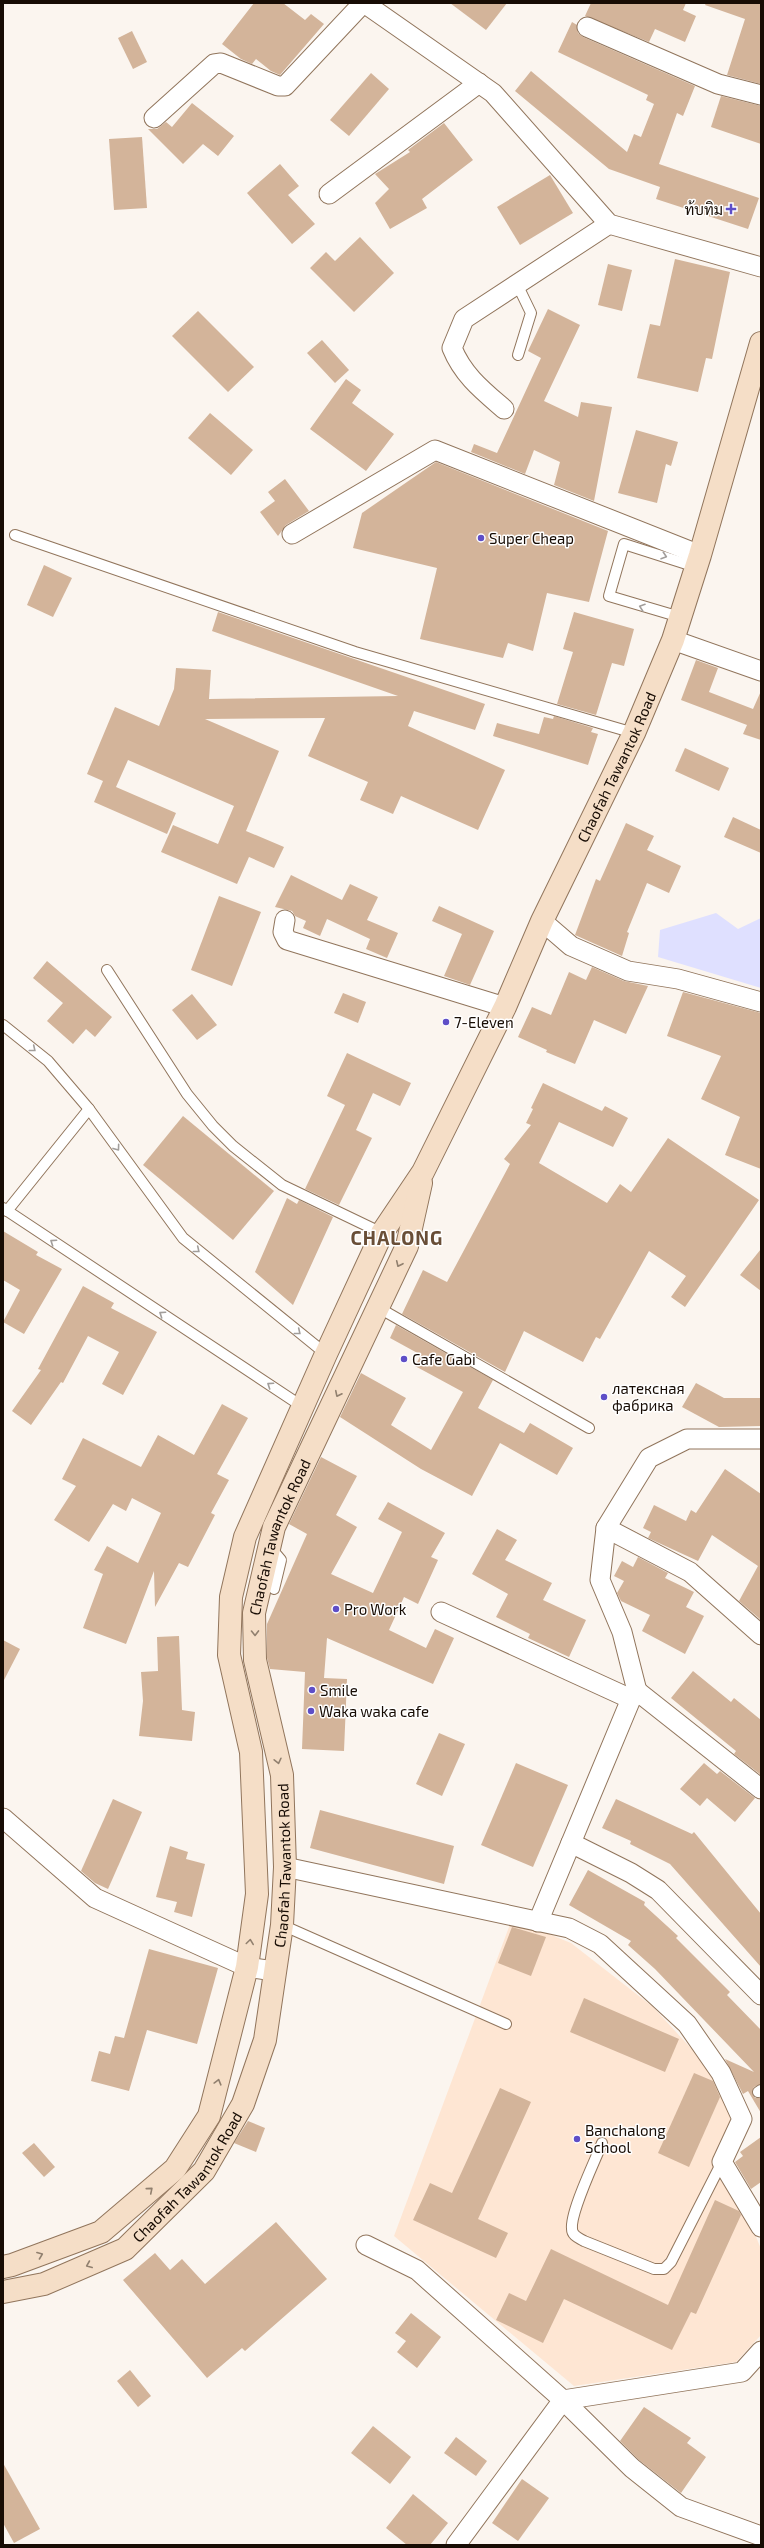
<svg xmlns="http://www.w3.org/2000/svg" width="764" height="2548" font-family="'Exo 2',Sarabun,sans-serif">
	<style>
		.built { fill: #fee6d3 }
		.green { fill: #dfe0ff }
		.building { fill: #d3b49a }
		.lines { fill: none; stroke-linecap: round; stroke-linejoin: round }
		.service-casing { stroke: #91755c; stroke-width: 12 }
		.minor-casing { stroke: #91755c; stroke-width: 21 }
		.secondary-casing { stroke: #91755c; stroke-width: 24 }
		.service { stroke: #fff; stroke-width: 10 }
		.minor { stroke: #fff; stroke-width: 19 }
		.secondary { stroke: #f5dec7; stroke-width: 22 }
		.oneway { stroke: #a29e9b }
		.oneway2 { stroke: #91806f }
		.poi-dot { fill: #5e4ec7; stroke: #fff; stroke-width: 1.5 }
		.labels { text-anchor: middle; dominant-baseline: central; stroke-width: 3; stroke-linejoin: round; paint-order: stroke }
		.poi-label { font-size: 15px; fill: #170c04; stroke: #fff; text-anchor: start }
		.street-label { font-size: 15px; fill: #170c04; stroke: #fff }
		.district-label { font-size: 19px; font-weight: bold; letter-spacing: 1px; fill: #694e37; stroke: #fff }
	</style>
	<rect width="100%" height="100%" fill="#fbf5ef"/>
	<!-- built -->
	<path class="built" d="M512,1919L571,1943L653,2007L711,2070L733,2117L713,2161L754,2232L761,2249V2335L736,2362L574,2386L394,2236Z"/>
	<!-- green -->
	<path class="green" d="M716,913L738,929L761,918V988L658,957L660,930Z"/>
	<!-- building -->
	<g class="building">
		<path d="M254,3H283L305,20L311,14L324,24L280,75L271,71L256,59L252,64L241,59L222,44Z"/>
		<path d="M450,3H507L486,30Z"/>
		<path d="M591,3H686L683,10L696,16L685,42L655,29L649,42L585,16Z"/>
		<path d="M706,3H761V84L727,75L745,19L705,5Z"/>
		<path d="M572,22L577,25L578,33L583,37L695,86L683,116L677,113L659,164L759,198L748,229L656,199L660,187L609,169L515,91L531,71L627,152L634,134L641,137L654,104L646,100L648,95L558,52Z"/>
		<path d="M132,31L147,62L133,69L118,38Z"/>
		<path d="M371,73L389,89L349,136L330,120Z"/>
		<path d="M721,96L761,106V144L711,127Z"/>
		<path d="M192,103L234,136L218,156L203,144L183,164L148,129H157L166,122L172,127Z"/>
		<path d="M444,123L473,160L422,199L427,208L390,229L375,203L389,189L375,174L410,152L408,150Z"/>
		<path d="M142,137L147,208L114,210L109,139Z"/>
		<path d="M280,164L299,186L288,195L315,224L292,244L247,193Z"/>
		<path d="M550,175L573,213L520,245L497,207Z"/>
		<path d="M360,237L394,273L354,312L310,268L326,252L335,261Z"/>
		<path d="M675,259L730,272L712,359L706,358L698,392L637,378L650,324L660,326Z"/>
		<path d="M608,264L632,270L622,311L598,305Z"/>
		<path d="M548,309L580,325L544,401L578,417L581,402L612,407L594,501L554,485L560,462L534,450L525,474L471,452L474,444L497,453L541,358L528,351Z"/>
		<path d="M198,311L254,367L228,392L172,336Z"/>
		<path d="M322,340L349,370L335,383L307,353Z"/>
		<path d="M346,379L361,390L352,403L394,434L366,471L310,429Z"/>
		<path d="M210,413L253,450L231,475L188,438Z"/>
		<path d="M636,430L678,442L671,466L666,464L657,503L618,493Z"/>
		<path d="M436,462L608,531L589,602L547,593L533,651L508,643L503,658L420,639L437,568L353,548L362,513Z"/>
		<path d="M285,479L309,511L286,525L278,536L260,512L275,501L268,492Z"/>
		<path d="M44,565L72,578L53,617L27,605Z"/>
		<path d="M218,612L485,704L475,730L414,711L408,726L505,770L478,830L401,796L393,814L360,800L368,782L308,756L325,718L205,719L279,751L246,831L284,847L274,868L249,857L237,884L161,852L173,825L218,844L234,806L128,760L116,787L176,813L167,834L94,802L103,781L87,774L115,707L159,726L174,689L176,668L211,670L209,699L398,696L212,631Z"/>
		<path d="M574,612L634,629L624,666L612,663L596,715L557,704L573,652L563,649Z"/>
		<path d="M696,660L718,668L709,692L753,709L761,691V740L743,734L747,725L681,700Z"/>
		<path d="M554,716L593,728L591,732L598,734L588,765L493,736L497,723L539,734L544,717L553,719Z"/>
		<path d="M685,748L729,768L719,791L675,771Z"/>
		<path d="M733,817L761,830V853L724,837Z"/>
		<path d="M626,823L654,836L647,850L681,866L669,893L647,883L627,932L629,933L622,956L575,935L596,879L600,881Z"/>
		<path d="M291,875L342,900L350,884L378,897L367,920L398,933L387,958L366,949L370,939L327,919L320,936L303,928L306,921L295,916L292,911L275,907Z"/>
		<path d="M219,896L261,912L232,986L191,970Z"/>
		<path d="M439,906L494,931L470,985L444,976L462,934L432,921Z"/>
		<path d="M47,961L112,1017L95,1037L86,1029L73,1044L47,1021L63,1003L33,978Z"/>
		<path d="M592,967L624,981L648,986L626,1034L594,1020L575,1064L546,1052L547,1050L518,1037L532,1007L551,1015L569,972L586,980Z"/>
		<path d="M683,992L761,1013V1169L725,1155L740,1117L701,1099L721,1056L667,1036Z"/>
		<path d="M343,993L366,1002L358,1023L334,1013Z"/>
		<path d="M192,994L217,1025L197,1040L172,1010Z"/>
		<path d="M347,1053L411,1083L400,1106L373,1093L356,1130L372,1138L339,1205L305,1189L345,1105L327,1096Z"/>
		<path d="M543,1083L602,1111L605,1106L628,1118L613,1147L559,1122L539,1163L607,1203L620,1184L631,1192L668,1138L759,1200L685,1307L671,1297L686,1276L649,1251L600,1339L596,1337L583,1362L524,1331L505,1372L402,1314L423,1270L447,1282L510,1164L504,1159L531,1125L526,1123L533,1109L531,1108Z"/>
		<path d="M183,1116L274,1191L233,1240L143,1165Z"/>
		<path d="M287,1198L297,1204L299,1200L333,1217L293,1305L255,1272Z"/>
		<path d="M3,1231L38,1252L36,1255L62,1269L24,1334L3,1322L20,1290L3,1280Z"/>
		<path d="M761,1249V1291L740,1275Z"/>
		<path d="M83,1286L114,1303L111,1308L157,1332L123,1395L102,1384L119,1352L88,1336L63,1383L61,1382L31,1425L12,1411L41,1370L38,1369Z"/>
		<path d="M396,1325L493,1380L478,1408L524,1433L530,1423L573,1448L557,1475L500,1443L472,1496L421,1469L340,1417L361,1373L406,1398L391,1425L431,1450L463,1392L415,1366L421,1355L390,1338Z"/>
		<path d="M696,1383L724,1398H761V1426L719,1427L682,1407Z"/>
		<path d="M222,1404L248,1418L217,1474L229,1480L211,1513L215,1515L188,1567L179,1563L155,1607L154,1571L126,1644L83,1628L103,1574L94,1570L107,1546L138,1563L161,1513L132,1498L126,1511L113,1504L89,1542L54,1520L76,1486L62,1479L83,1438L141,1467L158,1435L194,1455Z"/>
		<path d="M321,1457L357,1476L336,1515L357,1527L331,1574L373,1593L402,1532L378,1519L388,1502L445,1533L431,1557L438,1560L418,1604L404,1597L389,1630L426,1648L435,1629L454,1638L433,1684L327,1638L324,1678L347,1679L344,1751L302,1749L305,1672L270,1669L267,1658V1624L307,1534L289,1524Z"/>
		<path d="M725,1469L761,1494V1620L739,1601L758,1566L712,1535L698,1561L648,1538L651,1532L643,1528L654,1505L686,1521L691,1510L696,1513Z"/>
		<path d="M497,1529L517,1540L505,1560L552,1583L543,1600L586,1620L569,1657L528,1638L530,1634L496,1617L508,1594L472,1574Z"/>
		<path d="M638,1557L668,1573L665,1578L694,1592L686,1607L704,1616L685,1654L642,1631L650,1615L621,1601L617,1593L624,1581L614,1576L622,1561L633,1567Z"/>
		<path d="M179,1636L182,1710L195,1712L192,1741L139,1736L143,1701L141,1672L158,1671L157,1637Z"/>
		<path d="M3,1640L20,1649L3,1682Z"/>
		<path d="M693,1671L731,1702L734,1698L761,1720V1775L734,1754L736,1751L671,1698Z"/>
		<path d="M439,1733L465,1744L442,1796L416,1784Z"/>
		<path d="M516,1763L568,1785L533,1867L481,1845Z"/>
		<path d="M704,1763L717,1774L720,1771L755,1798L735,1822L707,1798L700,1806L680,1789Z"/>
		<path d="M113,1799L142,1812L108,1889L95,1883L81,1871Z"/>
		<path d="M616,1799L692,1834L694,1832L761,1914V1967L670,1864L630,1844L631,1841L602,1828Z"/>
		<path d="M320,1810L454,1846L444,1884L310,1848Z"/>
		<path d="M170,1846L188,1852L186,1859L205,1864L192,1917L174,1912L177,1902L156,1897Z"/>
		<path d="M588,1870L645,1902L644,1905L678,1936L676,1938L730,1992L727,1995L761,2030V2084L754,2087L752,2092L755,2098H761V2113L748,2091L743,2094L725,2059L754,2072L655,1969L628,1945L631,1941L569,1905Z"/>
		<path d="M512,1927L546,1937L531,1976L498,1963Z"/>
		<path d="M149,1949L218,1968L197,2044L147,2030L129,2091L91,2081L99,2051L110,2054L115,2036L124,2038Z"/>
		<path d="M584,1998L679,2039L665,2072L570,2032Z"/>
		<path d="M694,2073L713,2081L720,2097L689,2167L658,2153Z"/>
		<path d="M500,2088L531,2102L478,2219L508,2233L496,2258L413,2220L430,2183L452,2193Z"/>
		<path d="M248,2121L265,2128L256,2152L234,2143Z"/>
		<path d="M761,2137V2182L751,2189L735,2162L743,2156L740,2152Z"/>
		<path d="M34,2143L55,2167L44,2177L22,2153Z"/>
		<path d="M715,2200L739,2211L741,2215L696,2314L691,2312L672,2350L564,2299L543,2343L496,2320L509,2293L526,2301L551,2249L668,2305Z"/>
		<path d="M276,2222L327,2279L245,2351L242,2348L207,2378L123,2280L155,2253L170,2270L182,2259L205,2284Z"/>
		<path d="M411,2313L441,2337L417,2368L397,2352L406,2341L395,2333Z"/>
		<path d="M130,2370L151,2396L138,2407L117,2381Z"/>
		<path d="M644,2407L691,2438L687,2443L706,2457L681,2493L639,2460L620,2441Z"/>
		<path d="M373,2426L411,2457L390,2484L351,2453Z"/>
		<path d="M456,2437L487,2461L476,2476L444,2453Z"/>
		<path d="M3,2463L40,2529L14,2543L3,2523Z"/>
		<path d="M522,2479L549,2498L518,2541L492,2523Z"/>
		<path d="M413,2494L448,2523L430,2545H407L386,2528Z"/>
	</g>
	<g class="lines">
		<!-- service casing -->
		<g class="service-casing">
			<g id="service">
				<path d="M517,284L531,313L518,355"/>
				<path d="M15,535L355,652L634,733"/>
				<path d="M680,617L609,596L624,544L696,567"/>
				<path d="M107,970L187,1094L213,1126L233,1146L282,1185L382,1233"/>
				<path d="M3,1025L48,1061L89,1109L183,1238L326,1354"/>
				<path d="M3,1208L303,1407"/>
				<path d="M7,1211L89,1109"/>
				<path d="M379,1308L589,1428"/>
				<path d="M270,1547L281,1560L274,1589"/>
				<path d="M282,1925L506,2024"/>
				<path d="M758,2092L761,2090"/>
				<path d="M602,2143C595,2161 570,2212 572,2229C572,2236 579,2238 584,2241L654,2269H664L671,2262L722,2162"/>
			</g>
		</g>
		<!-- minor casing -->
		<g class="minor-casing">
			<g id="minor">
				<path d="M364,3L493,93L609,224L761,267"/>
				<path d="M587,27L718,84L761,95"/>
				<path d="M154,118L214,64L221,63L278,86H285L363,3"/>
				<path d="M329,194L479,83"/>
				<path d="M504,409C482,390 463,375 452,348L464,319L609,224"/>
				<path d="M292,534L435,450L700,555"/>
				<path d="M673,640L761,671"/>
				<path d="M285,920L283,932L287,940L505,1007"/>
				<path d="M542,921L571,946L628,971L678,979L761,1002"/>
				<path d="M606,1528L690,1572L761,1635"/>
				<path d="M441,1612L631,1699"/>
				<path d="M637,1691L761,1789"/>
				<path d="M3,1818L95,1898L247,1967L274,1971"/>
				<path d="M571,1843L631,1873L658,1890L761,1995"/>
				<path d="M285,1867L569,1928L600,1944L687,2024L721,2073L742,2119L722,2162L761,2227"/>
				<path d="M538,1922L631,1699L637,1691L622,1632L600,1580L606,1528L649,1458L687,1439H761"/>
				<path d="M366,2245L417,2270L563,2400L632,2468L681,2507L761,2536"/>
				<path d="M456,2545L563,2400L742,2372L761,2351"/>
			</g>
		</g>
		<!-- secondary casing -->
		<g class="secondary-casing">
			<g id="secondary">
				<path id="s1" d="M3,2267L12,2265L101,2232L175,2169L209,2116L247,1967L257,1894L251,1752L229,1655L231,1597L245,1537L326,1354L382,1233L423,1172L505,1007L542,921L634,733L673,640L700,555L761,343"/>
				<path id="s2" d="M3,2292L44,2284L125,2249L204,2171L243,2104L265,2040L282,1925L285,1867L282,1775L255,1660L254,1613L274,1527L407,1246L421,1183"/>
			</g>
		</g>
		<!-- service -->
		<use href="#service" class="service"/>
		<!-- minor -->
		<use href="#minor" class="minor"/>
		<!-- secondary -->
		<use href="#secondary" class="secondary"/>
	</g>
	<!-- one-way arrows -->
	<defs><path id="oneway-chevron" d="M-2-3.5L2.5 0L-2 3.5" fill="none" stroke-width="1.6" stroke-linecap="round" stroke-linejoin="round"/></defs>
	<g class="oneway">
		<use href="#oneway-chevron" transform="translate(664 556) rotate(18)"/>
		<use href="#oneway-chevron" transform="translate(642 607) rotate(-161)"/>
		<use href="#oneway-chevron" transform="translate(33 1049) rotate(39)"/>
		<use href="#oneway-chevron" transform="translate(117 1148) rotate(54)"/>
		<use href="#oneway-chevron" transform="translate(53 1242) rotate(-146)"/>
		<use href="#oneway-chevron" transform="translate(197 1250) rotate(39)"/>
		<use href="#oneway-chevron" transform="translate(162 1314) rotate(-146)"/>
		<use href="#oneway-chevron" transform="translate(298 1332) rotate(39)"/>
		<use href="#oneway-chevron" transform="translate(270 1385) rotate(-146)"/>
	</g>
	<g class="oneway2">
		<use href="#oneway-chevron" transform="translate(399 1264) rotate(115)"/>
		<use href="#oneway-chevron" transform="translate(338 1394) rotate(116)"/>
		<use href="#oneway-chevron" transform="translate(255 1633) rotate(89)"/>
		<use href="#oneway-chevron" transform="translate(278 1761) rotate(77)"/>
		<use href="#oneway-chevron" transform="translate(250 1942) rotate(-82)"/>
		<use href="#oneway-chevron" transform="translate(218 2082) rotate(-75)"/>
		<use href="#oneway-chevron" transform="translate(150 2190) rotate(-40)"/>
		<use href="#oneway-chevron" transform="translate(40 2255) rotate(-21)"/>
		<use href="#oneway-chevron" transform="translate(89 2265) rotate(157)"/>
	</g>
	<!-- markers -->
	<g class="poi-dot">
		<path d="M729 203h4v4h4v4h-4v4h-4v-4h-4v-4h4z"/>
		<circle cx="481" cy="538" r="4"/>
		<circle cx="446" cy="1022" r="4"/>
		<circle cx="404" cy="1359" r="4"/>
		<circle cx="604" cy="1397" r="4"/>
		<circle cx="336" cy="1609" r="4"/>
		<circle cx="312" cy="1690" r="4"/>
		<circle cx="311" cy="1711" r="4"/>
		<circle cx="577" cy="2139" r="4"/>
	</g>
	<g class="labels">
		<!-- poi labels -->
		<g class="poi-label">
			<text x="723" y="209" text-anchor="end">ท้บทิม</text>
			<text x="489" y="538">Super Cheap</text>
			<text x="454" y="1022">7-Eleven</text>
			<text x="412" y="1359">Cafe Gabi</text>
			<text x="612" y="1388">латексная<tspan x="612" dy="17">фабрика</tspan></text>
			<text x="344" y="1609">Pro Work</text>
			<text x="320" y="1690">Smile</text>
			<text x="319" y="1711">Waka waka cafe</text>
			<text x="585" y="2130">Banchalong<tspan x="585" dy="17">School</tspan></text>
		</g>
		<!-- street labels -->
		<g class="street-label">
			<text stroke="none"><textPath href="#s1" startOffset="1709">Chaofah Tawantok Road</textPath></text>
			<text stroke="none"><textPath href="#s2" startOffset="898">Chaofah Tawantok Road</textPath></text>
			<text stroke="none"><textPath href="#s2" startOffset="562">Chaofah Tawantok Road</textPath></text>
			<text stroke="none"><textPath href="#s2" startOffset="226">Chaofah Tawantok Road</textPath></text>
		</g>
		<!-- district labels -->
		<g class="district-label">
			<text x="397" y="1237">CHALONG</text>
		</g>
	</g>
	<!-- border -->
	<rect width="764" height="2548" fill="none" stroke="#170c04" stroke-width="8"/>
</svg>
